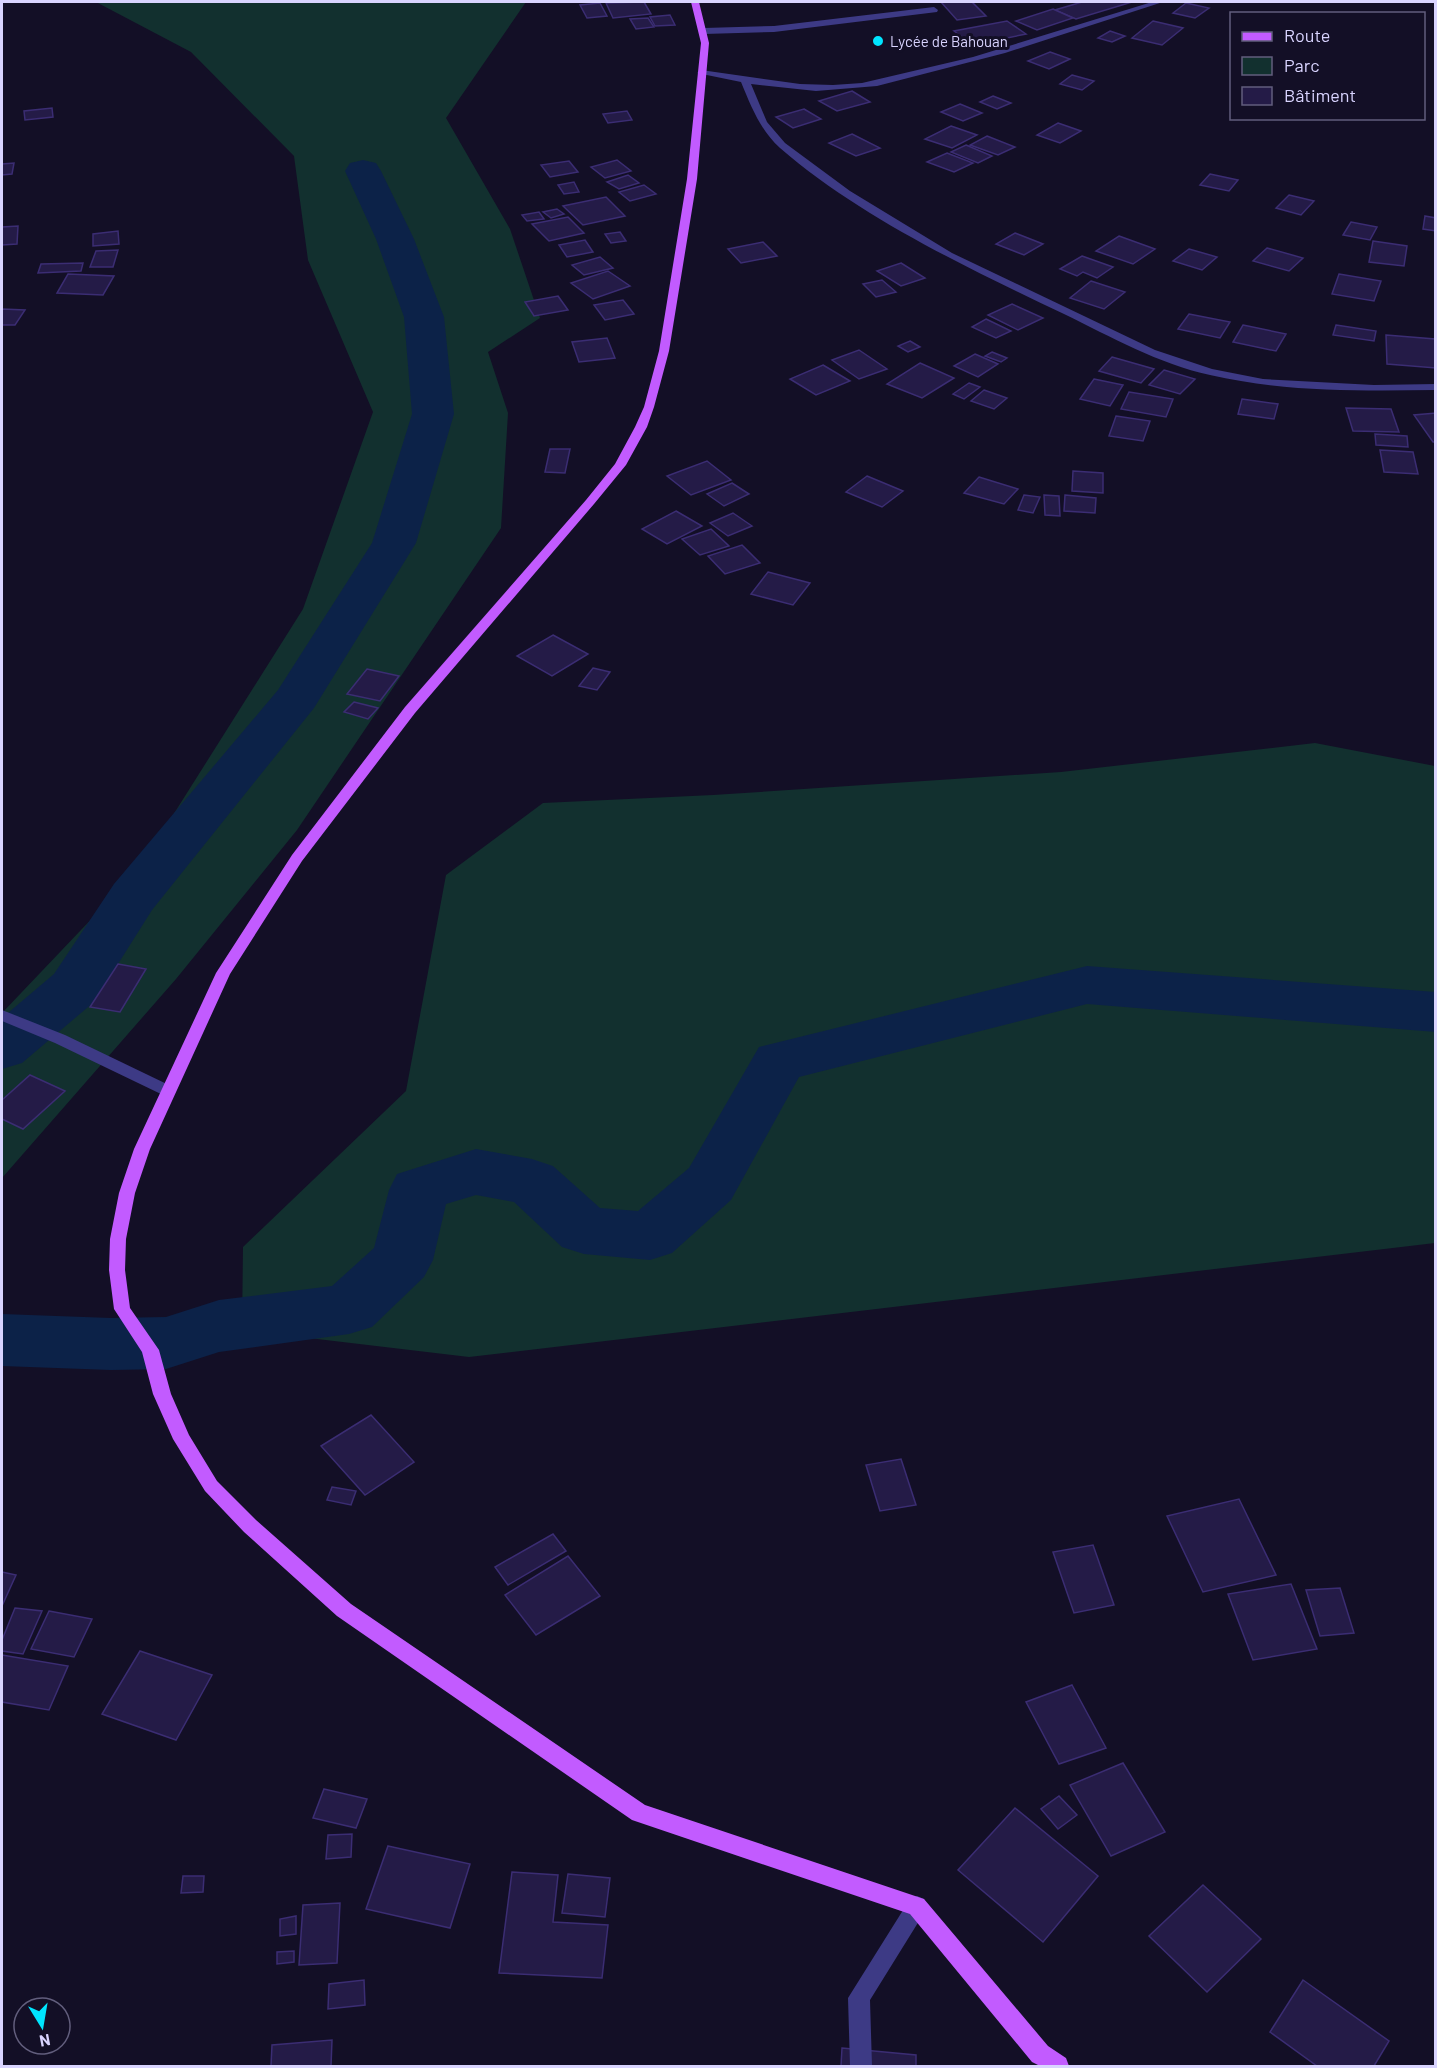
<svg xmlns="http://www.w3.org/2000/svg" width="1437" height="2068" font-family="Barlow,sans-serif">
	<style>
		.green { fill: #12302f }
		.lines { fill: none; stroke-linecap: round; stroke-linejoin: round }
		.river { fill: #0c2248; fill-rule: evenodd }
		.building { fill: #241b47; stroke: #3b2d73; stroke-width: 1.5 }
		.minor { fill: #3d3a85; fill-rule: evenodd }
		.major { fill: #c25bff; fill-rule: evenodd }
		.poi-dot { fill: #00e5ff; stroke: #130f26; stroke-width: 2 }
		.labels { text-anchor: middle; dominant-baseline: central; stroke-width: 6; stroke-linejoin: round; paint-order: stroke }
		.far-poi-label { font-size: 15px; fill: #d9d4ff; stroke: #130f26; text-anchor: start }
	</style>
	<rect width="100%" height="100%" fill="#130f26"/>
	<!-- green -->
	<g class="green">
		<path d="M96,2H526L446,118L510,229L540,318L488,352L508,413L501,528L297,830L176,979L2,1178V1013L139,869L303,609L373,412L308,260L294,156L191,52Z"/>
		<path d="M1315,743L1435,766V1243L469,1357L242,1330L243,1247L406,1091L446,875L543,803L713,795L1061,772Z"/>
	</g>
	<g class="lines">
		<!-- river -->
		<g class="river">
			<path d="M363,160L376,163L381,171L414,239L444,317L454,414L416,543L314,708L152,910L94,1002L22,1063L2,1069V1018L54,974L114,884L278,690L372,543L412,414L404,317L376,239L345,171L350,163Z"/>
			<path d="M1087,966L1436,992V1032L1087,1004L799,1077L731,1200L672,1253L650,1260L584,1254L562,1247L514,1202L476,1195L446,1204L433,1260L424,1277L372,1327L349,1334L219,1352L166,1369L111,1370L2,1366V1314L111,1318L166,1317L219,1300L332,1286L374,1248L389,1190L397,1174L476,1149L532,1159L553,1166L600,1208L638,1211L689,1168L759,1047Z"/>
		</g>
	</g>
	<!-- building -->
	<g class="building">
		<path d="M644,2L651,14L613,18L606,3Z"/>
		<path d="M941,2H972L986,16L957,20Z"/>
		<path d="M1082,2H1132L1076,19L1055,10Z"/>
		<path d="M600,3L607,16L587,18L580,5Z"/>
		<path d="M1186,3L1209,8L1195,18L1173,13Z"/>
		<path d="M1053,9L1073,18L1037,30L1016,21Z"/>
		<path d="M670,15L675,25L655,26L650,17Z"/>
		<path d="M648,18L654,27L636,29L630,19Z"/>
		<path d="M1007,21L1026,34L973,45L954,31Z"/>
		<path d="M1153,21L1183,28L1162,45L1132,38Z"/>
		<path d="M1110,31L1125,36L1112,42L1098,38Z"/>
		<path d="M1050,52L1070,59L1049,69L1028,61Z"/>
		<path d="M1072,75L1094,81L1082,90L1060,84Z"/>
		<path d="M852,91L870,102L837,111L819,101Z"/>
		<path d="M993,96L1011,103L997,109L980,102Z"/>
		<path d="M960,104L982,113L963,121L941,112Z"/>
		<path d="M52,108L53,117L25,120L24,111Z"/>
		<path d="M804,109L821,119L793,128L776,117Z"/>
		<path d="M627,111L632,120L608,123L603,114Z"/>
		<path d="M1058,123L1081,131L1060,143L1037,135Z"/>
		<path d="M951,126L977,135L952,148L925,139Z"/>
		<path d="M852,134L880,148L856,156L829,143Z"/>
		<path d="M987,136L1015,147L998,155L970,145Z"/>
		<path d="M966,145L992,156L978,163L951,152Z"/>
		<path d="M947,153L973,163L954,172L927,162Z"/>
		<path d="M617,160L631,171L605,178L591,167Z"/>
		<path d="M569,161L578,172L550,177L541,165Z"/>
		<path d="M14,163L12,174L2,175V164Z"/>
		<path d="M1210,174L1238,180L1229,191L1200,185Z"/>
		<path d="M628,175L639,183L619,189L607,182Z"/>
		<path d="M574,182L579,192L564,194L558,185Z"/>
		<path d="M644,185L656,194L630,201L619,192Z"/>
		<path d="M1289,195L1314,201L1301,215L1276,208Z"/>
		<path d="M606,197L625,216L583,225L563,206Z"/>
		<path d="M557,209L564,214L551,218L543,212Z"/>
		<path d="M539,212L544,219L527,221L522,215Z"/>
		<path d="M1425,216L1436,218V231L1423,229Z"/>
		<path d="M568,217L584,233L549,241L532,224Z"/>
		<path d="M1351,222L1377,227L1370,240L1343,235Z"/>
		<path d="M18,226L17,244L2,245V227Z"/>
		<path d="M118,231L119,244L93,246V234Z"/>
		<path d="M620,232L626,241L611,243L605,234Z"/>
		<path d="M1015,233L1043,244L1024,255L996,244Z"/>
		<path d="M1119,236L1155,249L1133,264L1096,251Z"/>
		<path d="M585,240L593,252L567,257L559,245Z"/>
		<path d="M1373,241L1407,246L1404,266L1369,262Z"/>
		<path d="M763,242L777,256L741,263L728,249Z"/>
		<path d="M1267,248L1303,258L1289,271L1253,261Z"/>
		<path d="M1189,249L1217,257L1202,270L1173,261Z"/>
		<path d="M118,250L113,267H90L96,251Z"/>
		<path d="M1082,256L1113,267L1097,278L1083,272L1077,276L1060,269Z"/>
		<path d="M600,257L613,268L584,275L572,265Z"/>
		<path d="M83,263L81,271L38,273L41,264Z"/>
		<path d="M901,263L925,278L901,286L877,271Z"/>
		<path d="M608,271L630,286L593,299L571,283Z"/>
		<path d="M68,274L114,276L103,295L57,293Z"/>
		<path d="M1339,274L1381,281L1374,301L1332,294Z"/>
		<path d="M882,280L896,292L876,297L863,284Z"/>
		<path d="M1091,281L1125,292L1104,309L1070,298Z"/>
		<path d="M558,296L568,310L534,316L525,302Z"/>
		<path d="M623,300L634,314L605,320L594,305Z"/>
		<path d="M1012,304L1043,318L1018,330L988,315Z"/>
		<path d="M2,309L25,310L15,325H2Z"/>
		<path d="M1189,314L1230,322L1220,338L1178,329Z"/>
		<path d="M986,319L1011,331L996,338L972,327Z"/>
		<path d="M1243,325L1286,334L1276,351L1233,342Z"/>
		<path d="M1336,325L1376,331L1374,341L1333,335Z"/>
		<path d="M1386,335L1435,339L1436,368L1387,364Z"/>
		<path d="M607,338L615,358L579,362L572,342Z"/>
		<path d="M910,341L920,347L908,352L898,346Z"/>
		<path d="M859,350L887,369L859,379L832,360Z"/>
		<path d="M992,352L1007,358L1001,362L985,356Z"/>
		<path d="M975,354L998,364L978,377L954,366Z"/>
		<path d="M1112,357L1154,369L1141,383L1099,371Z"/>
		<path d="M920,363L954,378L922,398L887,384Z"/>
		<path d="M823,365L850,381L816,395L790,379Z"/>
		<path d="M1164,370L1195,379L1180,394L1149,385Z"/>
		<path d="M1094,379L1123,385L1110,406L1080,399Z"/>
		<path d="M969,383L980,387L964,399L953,394Z"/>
		<path d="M984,390L1007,398L994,409L971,401Z"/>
		<path d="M1129,392L1173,399L1166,417L1121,409Z"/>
		<path d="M1242,399L1278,404L1274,419L1238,414Z"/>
		<path d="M1346,408L1391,409L1399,432L1353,431Z"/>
		<path d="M1436,413V442H1433L1414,415Z"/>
		<path d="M1116,416L1150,421L1143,441L1109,436Z"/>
		<path d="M1375,434L1407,436L1408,447L1376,445Z"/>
		<path d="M550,449H570L565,473L545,472Z"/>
		<path d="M1380,450L1413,452L1418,474L1384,472Z"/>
		<path d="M707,461L731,480L691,495L667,476Z"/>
		<path d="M1073,471L1103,473V493L1072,491Z"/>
		<path d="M867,476L903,491L882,507L846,492Z"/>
		<path d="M979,477L1018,489L1004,504L964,493Z"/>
		<path d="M732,483L749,494L724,506L707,494Z"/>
		<path d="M1024,495L1040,497L1033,513L1018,510Z"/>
		<path d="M1044,495L1059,496L1060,516L1045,515Z"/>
		<path d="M1065,495L1096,498L1095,513L1064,511Z"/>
		<path d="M676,511L702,526L667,544L642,529Z"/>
		<path d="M733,513L752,526L728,536L710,523Z"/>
		<path d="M711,529L729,546L700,555L682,539Z"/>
		<path d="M742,545L760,563L725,574L708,556Z"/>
		<path d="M768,572L810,583L793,605L751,594Z"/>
		<path d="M553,635L588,654L552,676L517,656Z"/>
		<path d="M593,668L610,672L597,690L579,686Z"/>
		<path d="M367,669L399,676L380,701L347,694Z"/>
		<path d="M354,702L378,708L368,719L344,712Z"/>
		<path d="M118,964L146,969L120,1012L90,1007Z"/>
		<path d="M30,1075L65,1091L23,1129L2,1119V1100Z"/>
		<path d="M371,1415L414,1462L365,1495L321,1446Z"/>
		<path d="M901,1459L916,1505L880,1511L866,1465Z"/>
		<path d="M332,1487L356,1491L351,1505L327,1500Z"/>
		<path d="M1239,1499L1276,1575L1203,1592L1167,1516Z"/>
		<path d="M553,1534L566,1551L508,1585L495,1567Z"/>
		<path d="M1093,1545L1114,1605L1074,1613L1053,1552Z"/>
		<path d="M568,1556L600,1596L536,1635L505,1595Z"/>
		<path d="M2,1572L16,1575L2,1606Z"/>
		<path d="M1291,1584L1317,1649L1253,1660L1228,1594Z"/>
		<path d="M1340,1588L1354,1633L1320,1636L1306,1590Z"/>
		<path d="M15,1608L42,1611L23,1654L2,1651V1640Z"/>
		<path d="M49,1611L92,1619L74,1657L31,1649Z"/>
		<path d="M140,1651L212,1675L176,1740L102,1714Z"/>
		<path d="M2,1655L68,1666L49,1710L2,1702Z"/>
		<path d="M1072,1685L1106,1748L1059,1764L1026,1702Z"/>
		<path d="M1123,1763L1165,1832L1111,1856L1070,1785Z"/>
		<path d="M324,1789L367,1799L356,1828L313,1818Z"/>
		<path d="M1059,1796L1077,1815L1058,1829L1041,1809Z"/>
		<path d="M1015,1808L1098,1876L1043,1942L958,1870Z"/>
		<path d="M352,1834L351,1857L326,1859L328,1835Z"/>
		<path d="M388,1846L470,1864L450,1928L366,1909Z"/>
		<path d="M512,1872L558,1875L553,1922L608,1925L602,1978L499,1973Z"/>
		<path d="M568,1874L610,1878L605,1917L562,1913Z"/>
		<path d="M183,1876H204L203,1892L181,1893Z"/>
		<path d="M1203,1885L1261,1939L1207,1992L1149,1936Z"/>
		<path d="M340,1903L337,1963L299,1965L303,1905Z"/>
		<path d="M296,1916V1934L280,1936V1919Z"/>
		<path d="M294,1951V1962L277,1964V1952Z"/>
		<path d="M364,1980L365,2005L328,2009L329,1984Z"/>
		<path d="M1303,1980L1389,2041L1374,2066H1317L1270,2032Z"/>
		<path d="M332,2040L331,2066H271L272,2045Z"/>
		<path d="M842,2048L916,2055V2066H841Z"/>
	</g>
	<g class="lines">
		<!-- minor -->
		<g class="minor">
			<path d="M1152,2H1163L1005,53L877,86L816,91L751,84L767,122L785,143L850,191L952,253L1155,350L1212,369L1263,379L1374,385L1436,384V390C1360,391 1284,392 1210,375C1159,364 1111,337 1064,314C968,268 861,218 780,148C760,130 751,106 741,82L697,73L701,70L800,84L833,85L862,83L973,57Z"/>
			<path d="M934,7L938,10L937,12L774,32L704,34L700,31L704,28L774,26Z"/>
			<path d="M2,1010L65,1035L173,1087L176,1091L173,1095H163L55,1043L2,1021Z"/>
			<path d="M917,1896L924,1899L927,1906L924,1913L870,2000L872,2066H850L848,1998L910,1899Z"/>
		</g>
		<!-- major -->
		<path class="major" d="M691,2H699L709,43L697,179L669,351L654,407L647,427L626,465L594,504L415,713L302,861L230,974L150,1149L135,1193L126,1239L125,1270L130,1308L159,1350L171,1394L189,1435L217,1481L256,1520L351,1604L645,1805L924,1899L1048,2046L1066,2058L1069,2066H1040L1032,2062L910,1914L632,1820L337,1616L244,1532L205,1491L173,1439L153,1394L142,1352L114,1309L109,1270L110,1239L119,1193L134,1149L216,973L292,855L405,707L586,500L615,464L635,427L644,407L659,351L687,179L701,43Z"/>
	</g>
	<!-- markers -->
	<circle class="poi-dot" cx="878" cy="41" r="6"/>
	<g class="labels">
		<!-- far-poi labels -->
		<g class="far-poi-label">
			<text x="890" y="41">Lycée de Bahouan</text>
		</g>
	</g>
	<!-- border -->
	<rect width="1437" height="2068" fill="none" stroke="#d9d4ff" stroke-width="6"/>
	<!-- legend -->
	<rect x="1230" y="12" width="195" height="108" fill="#130f26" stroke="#625e7d" stroke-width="1.5"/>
	<rect x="1242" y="32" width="30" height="9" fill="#c25bff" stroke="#625e7d" stroke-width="1.5"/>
	<text x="1284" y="42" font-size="18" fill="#d9d4ff">Route</text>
	<rect x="1242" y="57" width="30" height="18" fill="#12302f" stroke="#625e7d" stroke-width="1.5"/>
	<text x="1284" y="72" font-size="18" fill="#d9d4ff">Parc</text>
	<rect x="1242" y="87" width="30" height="18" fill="#241b47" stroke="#625e7d" stroke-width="1.5"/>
	<text x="1284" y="102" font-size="18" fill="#d9d4ff">Bâtiment</text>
	<!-- north arrow -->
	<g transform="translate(42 2026) rotate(169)"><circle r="28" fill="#130f26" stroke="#625e7d" stroke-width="1.5"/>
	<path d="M0-4.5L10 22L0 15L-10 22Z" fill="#00e5ff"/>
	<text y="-9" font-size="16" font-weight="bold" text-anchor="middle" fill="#d9d4ff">N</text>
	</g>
</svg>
